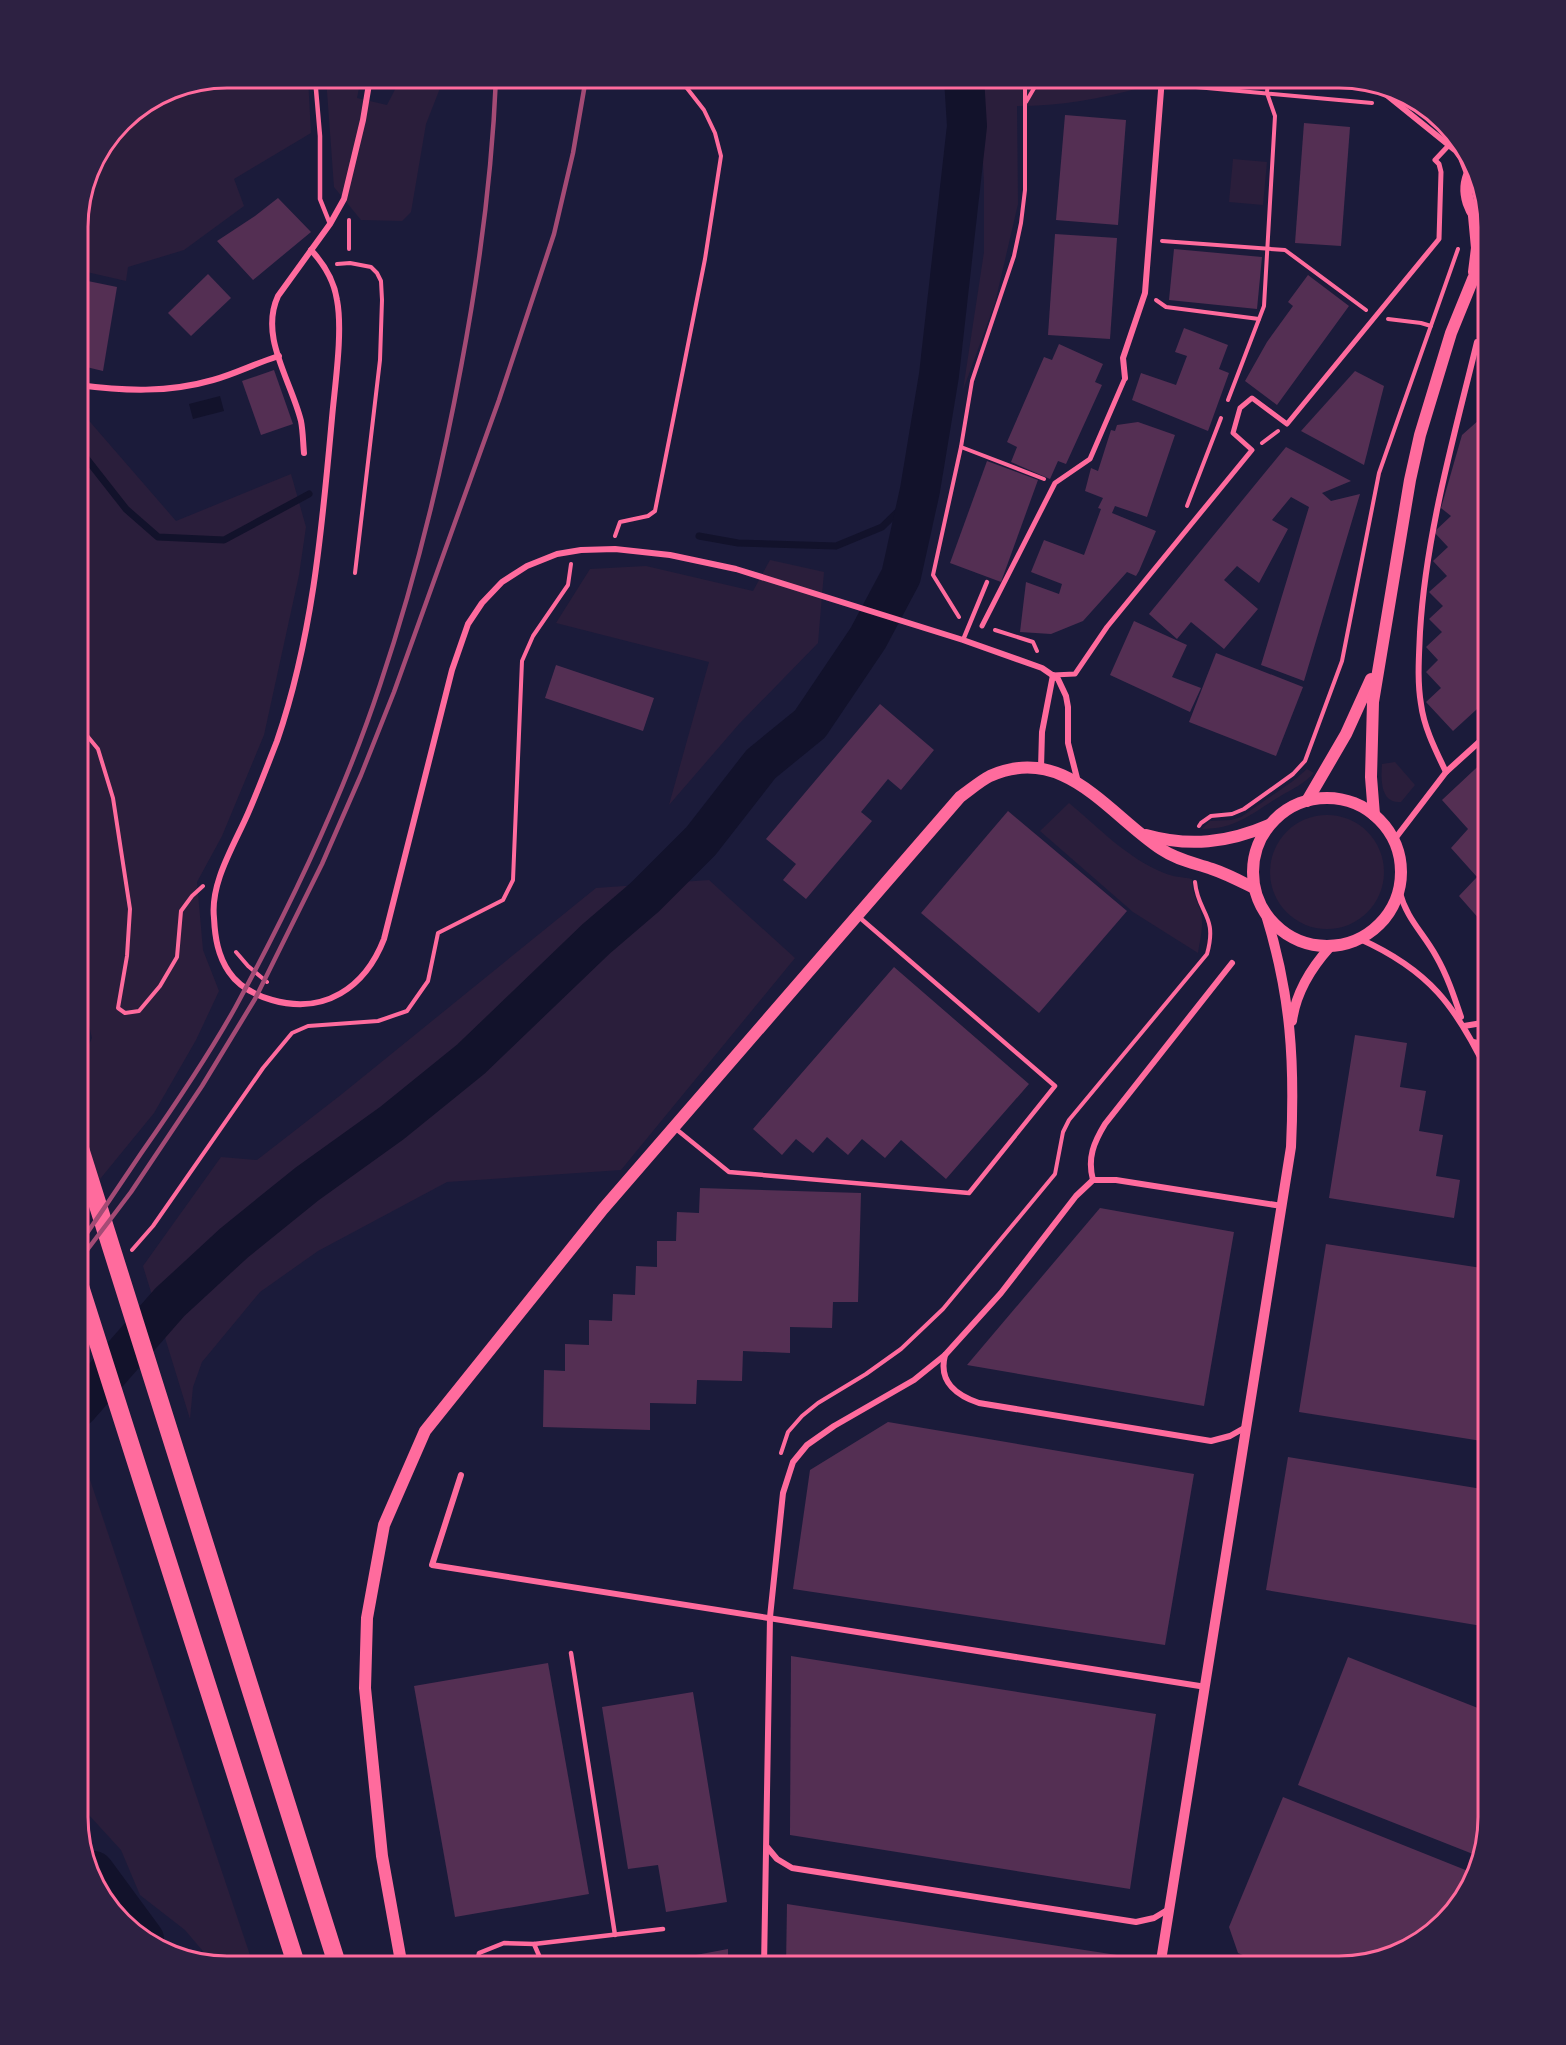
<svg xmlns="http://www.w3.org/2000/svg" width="1566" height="2045" font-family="'DM Sans',sans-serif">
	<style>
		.green { fill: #2a1e3b }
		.water { fill: #12122b }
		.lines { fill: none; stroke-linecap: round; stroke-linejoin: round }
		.stream { stroke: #12122b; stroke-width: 7 }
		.river { stroke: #12122b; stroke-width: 40 }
		.building { fill: #542f53 }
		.path { stroke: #ff6b9d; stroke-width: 4 }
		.service { stroke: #ff6b9d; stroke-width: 4.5 }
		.pedestrian { stroke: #ff6b9d; stroke-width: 5 }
		.minor { stroke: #ff6b9d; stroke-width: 6 }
		.tertiary { stroke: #ff6b9d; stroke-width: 10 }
		.secondary { stroke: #ff6b9d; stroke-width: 12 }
		.motorway { stroke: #ff6b9d; stroke-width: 18 }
		.rail { stroke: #a44b75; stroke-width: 4.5 }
		.rim { fill: none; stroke: #ff6b9d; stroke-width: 3 }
	</style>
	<rect width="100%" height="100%" fill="#1b1b3a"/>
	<!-- green -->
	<g class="green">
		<path d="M227,78H308L311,133L234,179L244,206L184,250L128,267L126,281L78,270V217L93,162L129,115L171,89Z"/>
		<path d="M326,78H361L357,98L387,105L401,78H444L426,124L411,212L402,221L361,220L334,187Z"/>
		<path d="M979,78H1135L1143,87C1101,99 1060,106 1017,106L1018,204L995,303L963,390L984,252V183Z"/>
		<path d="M1233,159L1267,162L1263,205L1229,202Z"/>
		<path d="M78,408L176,521L291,474L306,527L299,575L264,735L222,836L197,882L203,950L219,991L196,1040L154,1113L78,1206V1068L92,1038L78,979Z"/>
		<path d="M770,560L824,572L818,643L739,724L669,805L709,662L556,623L590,569L646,566L753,591Z"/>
		<path d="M1395,762L1415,785L1401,802C1380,804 1381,779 1382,764Z"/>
		<path d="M1307,769L1314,773C1304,784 1292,789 1279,797C1252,813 1237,829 1202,829L1210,821L1231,820L1241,817L1293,781Z"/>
		<path d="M1069,803C1100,829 1127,858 1164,873C1173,877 1182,877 1192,879C1191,892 1198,901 1201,913C1204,926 1200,940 1198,953L1133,912L1040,831Z"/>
		<circle cx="1327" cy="872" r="57"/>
		<path d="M709,880L795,958L621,1170L447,1182L318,1251L260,1292L202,1362L193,1387L190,1419L143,1266L221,1157L257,1160L342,1094L596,888Z"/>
		<path d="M80,1450L254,1967H227L213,1963L185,1930L140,1895L121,1850L78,1803V1453Z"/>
	</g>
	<!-- water -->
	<path class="water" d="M220,396L224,411L193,419L189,404Z"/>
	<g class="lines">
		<!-- stream -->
		<g class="stream">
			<path d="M78,453L86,458L126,509L158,537L224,540L309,494"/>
			<path d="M699,536L738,543L836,546L882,527L920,490"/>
		</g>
		<!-- river -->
		<g class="river">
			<path d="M78,1407L170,1302L234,1243L307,1184L392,1123L471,1059L596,939L645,897L701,841L761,764L810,724L868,638L901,576L920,490L939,375L967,126L964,78"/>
			<path d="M94,1871L144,1939"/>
		</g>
	</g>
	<!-- building -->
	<g class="building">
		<path d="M1065,115L1126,120L1118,225L1056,220Z"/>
		<path d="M1304,123L1350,127L1341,246L1295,243Z"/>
		<path d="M278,198L311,232L253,280L217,241L255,216Z"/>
		<path d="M1055,234L1117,238L1110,339L1048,335Z"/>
		<path d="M1174,249L1262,257L1257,309L1169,300Z"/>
		<path d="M208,274L231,298L191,336L168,313Z"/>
		<path d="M1308,275L1349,306L1277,405L1245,381L1267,342L1293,306L1288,302Z"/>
		<path d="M78,279L117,287L103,371L78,365Z"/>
		<path d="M1184,328L1228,345L1219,369L1229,373L1208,431L1132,400L1141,373L1176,385L1187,356L1175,352Z"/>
		<path d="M1059,344L1103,364L1095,382L1102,385L1066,464L1058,461L1050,479L1011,462L1017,447L1007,442L1044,357L1052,360Z"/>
		<path d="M274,370L293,424L261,435L242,381Z"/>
		<path d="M1355,371L1384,386L1364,465L1301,431Z"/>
		<path d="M1488,412V699L1453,731L1426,702L1441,688L1426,672L1438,660L1426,647L1442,632L1429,619L1443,606L1429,592L1447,576L1433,561L1448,547L1434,532L1451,516L1441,508L1462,435Z"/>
		<path d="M1138,422L1175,435L1147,517L1115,506L1112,513L1156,531L1139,571L1136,576L1127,572L1083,621L1051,634L1020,632L1026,582L1059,594L1062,584L1031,572L1044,540L1084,555L1101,509L1098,508L1103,498L1085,491L1091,468L1098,471L1111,430L1115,431L1117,425Z"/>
		<path d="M1286,447L1351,481L1322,493L1331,501L1360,494L1304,681L1261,665L1309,507L1291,497L1272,520L1288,529L1259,583L1237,566L1224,580L1258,609L1224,649L1191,622L1177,639L1149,614Z"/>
		<path d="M987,461L1038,480L1001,582L950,563Z"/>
		<path d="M1134,621L1187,645L1172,677L1201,688L1190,712L1110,675Z"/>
		<path d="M1216,653L1303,687L1276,756L1189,722Z"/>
		<path d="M556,665L654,698L643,731L545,698Z"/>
		<path d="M880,704L934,750L901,790L888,779L861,812L872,821L806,899L783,880L796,864L766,839Z"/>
		<path d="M1488,757V929L1459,896L1477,877L1451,848L1468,829L1442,800Z"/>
		<path d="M1008,811L1127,911L1039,1013L921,913Z"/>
		<path d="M894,967L1029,1084L946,1179L901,1140L885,1158L862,1139L848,1155L827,1137L813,1153L796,1139L782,1155L753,1129Z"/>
		<path d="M1355,1035L1407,1043L1400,1087L1426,1091L1419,1131L1443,1135L1436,1176L1460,1180L1454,1218L1329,1198Z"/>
		<path d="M700,1188L861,1193L858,1302H833L832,1328L790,1327V1353L743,1351L742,1381L697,1380L696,1404L650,1403V1430L543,1427L544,1370L565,1371V1344L589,1345V1320L612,1321L613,1294L635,1295L636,1266L657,1267V1241H676L677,1212L699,1213Z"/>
		<path d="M1100,1208L1234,1232L1204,1406L967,1365Z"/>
		<path d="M1326,1244L1488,1269V1442L1299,1412Z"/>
		<path d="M888,1422L1194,1474L1165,1645L793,1589L810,1470Z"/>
		<path d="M1288,1457L1488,1490V1627L1266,1590Z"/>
		<path d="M791,1656L1156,1714L1130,1889L790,1835Z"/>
		<path d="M1348,1657L1488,1712V1818L1478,1856L1298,1785Z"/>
		<path d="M548,1663L589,1894L455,1917L414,1686Z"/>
		<path d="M693,1692L727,1902L666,1912L658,1865L628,1869L602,1707Z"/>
		<path d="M1283,1797L1473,1873L1468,1892L1421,1942L1339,1967H1272L1238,1953L1229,1927Z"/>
		<path d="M787,1904L1117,1955L1116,1967H786Z"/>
		<path d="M728,1949V1967H637V1966Z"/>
	</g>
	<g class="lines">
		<!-- path -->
		<g class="path">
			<path d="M1025,84L1062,78"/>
			<path d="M1174,85L1372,103"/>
			<path d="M1026,102L1040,78"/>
			<path d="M349,220V249"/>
			<path d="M1162,241L1285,250L1366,310"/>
			<path d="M337,264L350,263L371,267L377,273L381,281L382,300L380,360L355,573"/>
			<path d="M1156,300L1166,307L1259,319"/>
			<path d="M1388,319L1421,323L1431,326"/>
			<path d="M1228,400L1264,306L1275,116L1267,93L1268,78"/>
			<path d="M1262,443L1278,431"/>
			<path d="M961,447L1044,479"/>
			<path d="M1187,506L1221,418"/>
			<path d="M615,536L620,522L648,516L655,511L705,259L721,156L715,133L704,110L679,78"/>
			<path d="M959,617L933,575L961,447L972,381L1014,256L1021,223L1025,190V78"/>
			<path d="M995,630L1033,642L1037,651"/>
			<path d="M78,729L84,732L98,749L113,798L130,909L127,956L118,1008L125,1013L139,1011L160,986L177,957L181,911L192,896L203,886"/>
			<path d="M1199,826L1201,823L1211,816L1232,814L1244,809L1293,774L1305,761L1342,661L1379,473L1458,249"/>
			<path d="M236,952L248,966L267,982"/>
			<path d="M132,1250L153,1226L263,1068L292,1033L308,1026L378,1021L407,1011L428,981L438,933L503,900L513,880L522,661L533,636L568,585L571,564"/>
			<path d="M781,1453L788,1432L802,1416L818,1403L866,1374L901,1349L943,1309L1055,1174L1063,1132L1069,1120L1207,954C1218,915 1198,914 1195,882"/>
		</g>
		<!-- service -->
		<g class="service">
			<path d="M315,78L320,136V199L330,224"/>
			<path d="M963,640L987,582"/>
			<path d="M676,1129L729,1172L969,1193L1055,1086L859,917"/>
			<path d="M571,1653L615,1935"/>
			<path d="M534,1944L544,1967"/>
			<path d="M476,1967L479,1953L504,1943L534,1944L663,1929"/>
		</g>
		<!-- pedestrian -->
		<g class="pedestrian">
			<path d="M982,626L1055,483L1090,459L1125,378"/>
			<path d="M1053,675L1075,674L1107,627L1252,450L1233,433L1240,408L1252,398L1287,424L1439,239L1441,172L1439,164L1435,160L1450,144"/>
		</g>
		<!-- minor -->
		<g class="minor">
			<path d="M1378,88L1456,151L1461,158L1468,176"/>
			<path d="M1453,146L1464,149"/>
			<path d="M311,250C324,264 334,280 337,300C343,332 335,384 332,418C322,527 313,636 277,741C268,764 259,788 249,811C235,844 210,882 214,918C215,938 218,956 229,972C239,987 255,995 272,1000C324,1015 365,988 384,939L452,670L468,624L482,603L502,582L527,566L557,554L581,550L615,549L670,555L736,569L963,640L1042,668L1058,679L1066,696L1068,707V743L1078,782"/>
			<path d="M1125,378L1123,358L1145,293L1162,78"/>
			<path d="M78,385C124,391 168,393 213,380C235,374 256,363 279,356"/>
			<path d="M304,453C303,443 303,431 301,421C291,380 259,337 278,296L330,224L344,199L363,120L370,78"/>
			<path d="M1041,768L1042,732L1053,675"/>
			<path d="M1446,772C1436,751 1424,728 1421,704C1417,680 1419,656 1420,632C1426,533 1454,437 1477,342"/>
			<path d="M1394,840L1446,772L1488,734"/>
			<path d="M1399,890C1407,920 1422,931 1436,956C1447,975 1454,996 1461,1017"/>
			<path d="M1360,939C1429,970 1456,1006 1488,1073"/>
			<path d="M1464,1026L1488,1022"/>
			<path d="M1473,1042L1488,1045"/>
			<path d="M1093,1180C1087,1158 1094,1142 1105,1124L1232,963"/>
			<path d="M945,1355C938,1382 956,1395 979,1403L1211,1441L1230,1436L1246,1427"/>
			<path d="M461,1475L432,1565L1206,1687"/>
			<path d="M767,1847L777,1859L792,1868L1136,1922L1154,1918L1169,1909"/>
			<path d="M764,1967L770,1617L783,1493L793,1462L807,1445L834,1426L914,1380L945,1355L1001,1293L1076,1196L1093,1180H1116L1282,1206"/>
		</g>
		<!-- tertiary -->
		<g class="tertiary">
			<path d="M1292,1021C1296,992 1311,968 1330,947"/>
			<path d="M1160,1967L1291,1147C1295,1062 1291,996 1266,915"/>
		</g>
		<!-- secondary -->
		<g class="secondary">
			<path d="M1471,171C1460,192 1470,216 1488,229"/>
			<path d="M1474,272L1477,248L1474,216"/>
			<circle cx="1327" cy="872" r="74"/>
			<path d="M1307,801L1346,734L1371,679"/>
			<path d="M1374,815L1371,777L1373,702L1410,480L1420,435L1451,333L1473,279L1488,257"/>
			<path d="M1146,835C1189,847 1228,843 1269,825"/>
			<path d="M402,1967L382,1856L365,1688L367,1618L384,1525L425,1431L603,1209L960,797C970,790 980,781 990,776C1064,743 1108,814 1161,849C1177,860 1195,863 1212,869C1227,874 1240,881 1254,888"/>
		</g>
		<!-- motorway -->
		<g class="motorway">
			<path d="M78,1142L338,1967"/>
			<path d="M78,1280L297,1967"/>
		</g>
		<!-- rail -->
		<g class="rail">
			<path d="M78,1246C100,1215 121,1183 142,1152C175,1105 207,1058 235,1008C291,905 343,797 380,685C415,581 441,475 461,367C479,272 492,175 496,78"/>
			<path d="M78,1262L131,1192L202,1086L255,999L322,864L361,775L394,692L499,400L554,234L573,153L586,78"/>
		</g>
	</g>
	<!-- crop -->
	<path d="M0 0H1566V2045H0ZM227 88H1339A139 139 0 0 1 1478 227V1817A139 139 0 0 1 1339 1956H227A139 139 0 0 1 88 1817V227A139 139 0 0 1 227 88Z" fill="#2d2142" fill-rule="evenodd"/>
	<path class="rim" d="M227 88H1339A139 139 0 0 1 1478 227V1817A139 139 0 0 1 1339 1956H227A139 139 0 0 1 88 1817V227A139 139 0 0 1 227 88Z"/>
</svg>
